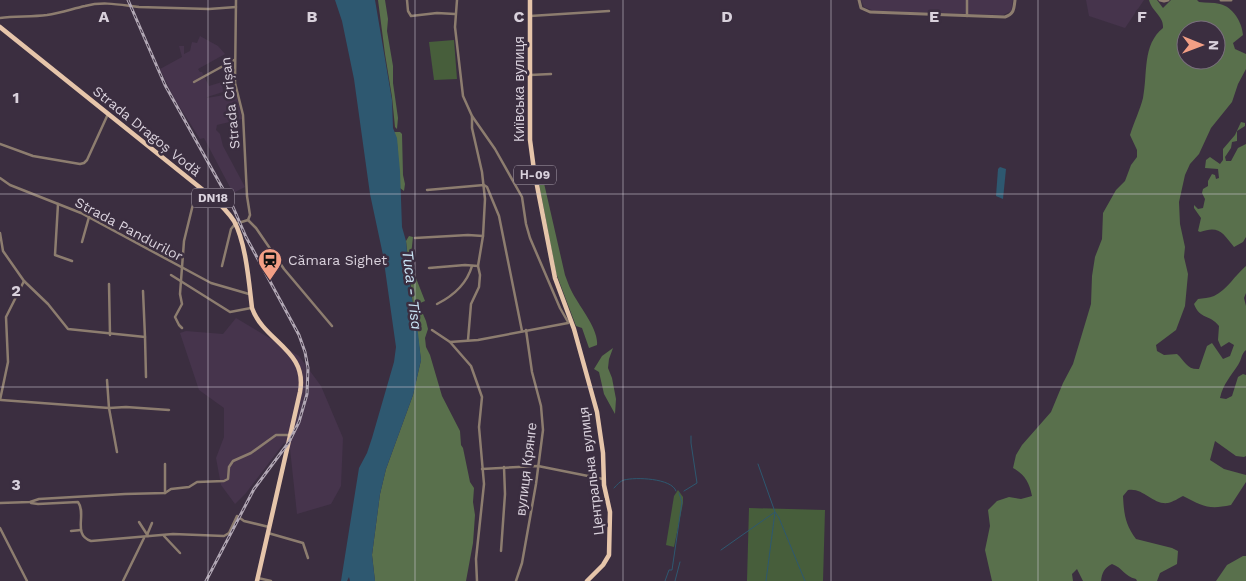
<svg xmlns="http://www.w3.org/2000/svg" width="1246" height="581" font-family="'Work Sans',sans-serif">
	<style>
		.built { fill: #46344c }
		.green { fill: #475e3b }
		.forest { fill: #59704c; fill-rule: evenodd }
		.water { fill: #2e5870 }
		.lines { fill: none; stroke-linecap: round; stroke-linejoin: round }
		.stream { stroke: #2e5870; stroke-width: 1 }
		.minor { stroke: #8d7d6f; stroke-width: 2.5 }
		.tertiary { stroke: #8d7d6f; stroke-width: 3 }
		.primary { stroke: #e6c5aa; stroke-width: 4.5 }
		.rail-casing { stroke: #b1a7b4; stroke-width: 3 }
		.rail { stroke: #3b2e40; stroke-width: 1; stroke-dasharray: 4; stroke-linecap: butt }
		.grid { fill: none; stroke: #d9d1dc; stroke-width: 1; stroke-opacity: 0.55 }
		.labels { text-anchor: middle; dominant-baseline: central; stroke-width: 5; stroke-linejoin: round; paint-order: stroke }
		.shield { fill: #3b2e40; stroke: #aaa0ad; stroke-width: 1 }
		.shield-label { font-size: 12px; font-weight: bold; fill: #d9d1dc }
		.street-label { font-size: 14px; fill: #d9d1dc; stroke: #3b2e40 }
		.poi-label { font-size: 14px; fill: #d9d1dc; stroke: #3b2e40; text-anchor: start }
		.water-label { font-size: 15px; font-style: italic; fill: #cae4f5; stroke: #3b2e40 }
		.grid-label { font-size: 16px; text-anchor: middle; font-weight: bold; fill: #d9d1dc; stroke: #3b2e40; stroke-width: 5; stroke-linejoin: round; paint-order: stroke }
	</style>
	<rect width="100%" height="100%" fill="#3b2e40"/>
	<!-- built -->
	<g class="built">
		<path d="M861,0H1013L1011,11L1003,15L874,11L864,7Z"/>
		<path d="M1086,0H1144L1125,28L1089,16Z"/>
		<path d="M200,36L218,46L225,54L198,69L200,72H202L209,86L222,82L223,92L207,97V98L236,93L242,119L217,125L216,130L220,134L223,146L245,187L233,193L204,138L200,139L174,98L160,69L182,57L179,46H184V54L190,51L192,42L197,43Z"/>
		<path d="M236,318L299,356L321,386L343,438L341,486L331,504L297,514L290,449L284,443L246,493L235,504L221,485L216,458L224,437V408L199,390L180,333L186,331L223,334Z"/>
	</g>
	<!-- green -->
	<g class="green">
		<path d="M454,40L457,79L434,80L429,42Z"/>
		<path d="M678,490L683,497V503L674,547L666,545L674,496Z"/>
		<path d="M749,508L825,510L823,581H747Z"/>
	</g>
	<!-- forest -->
	<g class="forest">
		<path d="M378,0H385L388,19L387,31L393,66V83L398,118L397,129L395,127L392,97L385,54Z"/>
		<path d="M1149,0H1157L1163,8L1171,0H1197L1199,2C1206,3 1213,2 1220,4C1233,7 1242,22 1243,35L1233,43L1235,49L1246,54V69L1238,84L1232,102L1211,128L1199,154L1190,164L1185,175L1179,202L1180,224L1185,247L1184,257L1188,274L1185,306L1176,330L1156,345L1157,351L1164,355L1177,354C1185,361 1187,370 1199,369L1207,346L1212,343L1223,359L1230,356L1234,345L1229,342L1221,347L1218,340L1219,326C1210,314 1200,320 1194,304L1198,299C1203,298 1209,298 1214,296C1227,290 1235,275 1246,266V293L1244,298L1246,306V350C1241,354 1242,359 1238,365C1231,376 1223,384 1220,398L1226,399L1232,396L1238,377L1243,374L1246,375V456L1244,457L1236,456L1215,441L1210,460L1224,469L1246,475V482L1231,505C1208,510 1203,506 1183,496C1179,498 1173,502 1168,503C1153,505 1143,487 1128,490L1123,496C1124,514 1125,524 1136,539L1172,548L1178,551L1177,564L1160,573L1157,581H1137L1136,579C1124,576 1123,568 1112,564C1104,568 1102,573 1101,581H1083L1077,569L1072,574L1073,581H992L985,550L990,526L988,510L997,501L1009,497L1021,499L1032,496C1029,482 1025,475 1013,468L1016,455L1022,445L1051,412L1063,383L1073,364L1091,304L1092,276L1095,257L1102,239L1103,213L1116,190L1125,181L1131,165L1137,157V150L1130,135C1134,122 1140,110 1143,98C1148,73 1142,45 1163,28C1164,16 1152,12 1149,0ZM1186,30H1216V60H1186Z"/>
		<path d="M1241,122L1245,123V126L1237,131V141L1232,142L1231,148L1225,157L1226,161H1231L1238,148L1246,144V237L1243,242L1234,247C1223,233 1219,225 1200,232L1198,231L1201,218L1194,208V205L1198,209L1203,208L1205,199L1202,193L1203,189L1208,186V181L1212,174L1215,175L1216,179L1219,178L1218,169L1205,168L1206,160L1210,157L1220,164L1223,160V149L1235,135Z"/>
		<path d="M394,132H400L402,134L403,175L405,184L404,191L400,188L397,143Z"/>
		<path d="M538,170H541L565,275C567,280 569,286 571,290C578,305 599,329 597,345L589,348L582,328L576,326L556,273L537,173Z"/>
		<path d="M409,236L413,237L411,255L414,273L425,301L413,306L406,241Z"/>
		<path d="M423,314L426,321L428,329L425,338L426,347L430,355L442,396L460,431L461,445L463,448L470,482L474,488L473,502L475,515L473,543L466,581H375L372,555L380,494L386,469L413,395L421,360L415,315Z"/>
		<path d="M613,348L609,359L608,368L612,378L616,399L615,414L604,394L599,372L594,369L602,356Z"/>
		<path d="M1243,556H1246V581H1216L1227,565Z"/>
	</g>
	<!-- water -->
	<g class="water">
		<path d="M335,0H375L392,100L393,128L397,138L400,171L402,227L406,241L411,294L417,324L421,360L413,395L386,469L380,494L372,555L375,581H350L349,577L347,581H341L359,468L367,453L372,438L394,362L396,347L383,255L370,194L354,79L342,21Z"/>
		<path d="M1000,167L1006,169L1003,199L996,196L998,169Z"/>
	</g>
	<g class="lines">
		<!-- stream -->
		<g class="stream">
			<path d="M758,464L775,512L779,518L805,581"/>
			<path d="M614,488C617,485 620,481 624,480C635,477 672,478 676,491"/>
			<path d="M684,491L697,483L691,443V436"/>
			<path d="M721,550L775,512L766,581"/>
			<path d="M665,581L669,570H672L682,502L679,493"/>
			<path d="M675,581L680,562"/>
		</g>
		<!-- minor -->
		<g class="minor">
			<path d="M407,0L408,11L411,16L437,13L455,14"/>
			<path d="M457,0L455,27L463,96L472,116L495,149L522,197L526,224L530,238L560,308L568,322"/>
			<path d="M967,0V16"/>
			<path d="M530,16L609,11"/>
			<path d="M0,18C16,16 31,17 47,15C60,13 72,9 85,6C104,1 121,5 139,7L209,9L236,7"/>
			<path d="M530,75L551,74"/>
			<path d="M194,82L234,60"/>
			<path d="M0,144L33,156L80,164L84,163L87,160L108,114"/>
			<path d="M0,178L10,185L81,213L211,283L249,294"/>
			<path d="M427,190L484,185L487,187L499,216L522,331"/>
			<path d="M58,204L55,255L72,261"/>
			<path d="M248,220L256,228L284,269L332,326"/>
			<path d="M0,233L3,251L24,281"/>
			<path d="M415,238L468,235L483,236"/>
			<path d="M82,242L89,217"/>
			<path d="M222,266L231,229L235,224L248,220L250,215L247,196L243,115L235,83L236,0"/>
			<path d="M429,268L465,265L478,266"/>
			<path d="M171,275L230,312L251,308"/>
			<path d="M109,284L110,335"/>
			<path d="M143,291L145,337"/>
			<path d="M437,304C453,296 467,283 472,266"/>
			<path d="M182,328L179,325L175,317L182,304L180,294L184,241L196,192L200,188"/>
			<path d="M432,330L450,342L471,366L482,397L479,427L484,484L476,559L477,581"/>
			<path d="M468,340L471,304L479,287L480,275L478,266L483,236L485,199L482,172L472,128V116"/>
			<path d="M450,342L478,340L568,323"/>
			<path d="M107,380L109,408L126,407L169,410"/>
			<path d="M0,400L8,362L6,317L24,281L48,304L68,329L145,337L146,377"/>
			<path d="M1,400L109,408L117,452"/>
			<path d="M482,469L538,466L603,479"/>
			<path d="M165,493V464"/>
			<path d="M0,503L30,502L39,499L125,494L165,493L171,489L189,487L197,482L224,481L228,479L229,467L233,461L251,453L276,435H289"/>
			<path d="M31,503L38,504L78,502C87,514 72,535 91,541L173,534L224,536L229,533L237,516L244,521L269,527"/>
			<path d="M139,522L148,536"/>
			<path d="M0,528L27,581"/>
			<path d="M71,531L81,530"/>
			<path d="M268,533L303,543L308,558"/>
			<path d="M147,535L152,523"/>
			<path d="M164,536L180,553"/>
			<path d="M501,551L505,494L504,467"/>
			<path d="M258,578L271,581"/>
			<path d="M123,581L144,538"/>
			<path d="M516,581L522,563L536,484L543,430L541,406L532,372L526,330"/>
		</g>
		<!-- tertiary -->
		<g class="tertiary">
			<path d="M859,0L861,8L870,12L1005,17C1014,14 1014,9 1015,0"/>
			<path d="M1160,0L1164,1L1168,0"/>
			<path d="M1221,0H1231"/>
		</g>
		<!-- primary -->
		<g class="primary">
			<path d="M530,0V140L534,170L555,278L574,329L597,412L603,453L604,485L610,512L609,555L603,565L587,581"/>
			<path d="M0,27L213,198C221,205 228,212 234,221C246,243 249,283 252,308C264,342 308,350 300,392L257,581"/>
		</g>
		<!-- rail casing -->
		<g class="rail-casing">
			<path id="rail" d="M128,0L165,85L233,207L246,237L299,335L305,352L308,368L307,394L299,422L289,442L254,489L206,581"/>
		</g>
		<!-- rail -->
		<use href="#rail" class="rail"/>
	</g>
	<!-- grid -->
	<path class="grid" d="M208,0V581M415,0V581M623,0V581M831,0V581M1038,0V581M0,194H1246M0,387H1246"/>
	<!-- icons -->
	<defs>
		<g id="station-pin" transform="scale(1.25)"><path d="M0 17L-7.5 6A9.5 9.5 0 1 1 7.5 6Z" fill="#f39f85" stroke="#3b2e40"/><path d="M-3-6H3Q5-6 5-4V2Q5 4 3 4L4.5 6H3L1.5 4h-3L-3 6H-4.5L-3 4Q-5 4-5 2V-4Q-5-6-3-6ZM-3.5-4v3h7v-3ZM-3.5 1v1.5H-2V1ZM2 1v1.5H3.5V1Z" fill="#111"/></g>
	</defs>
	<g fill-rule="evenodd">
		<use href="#station-pin" x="270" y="260"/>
	</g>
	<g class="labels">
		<!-- shield labels -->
		<g class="shield">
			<rect x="514" y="165.5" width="42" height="19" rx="4"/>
			<rect x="192" y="188.5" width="42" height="19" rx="4"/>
		</g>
		<g class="shield-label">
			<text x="535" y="175">Н-09</text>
			<text x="213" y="198">DN18</text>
		</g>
		<!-- street labels -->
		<g class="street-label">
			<text transform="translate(519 89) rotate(-90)">Київська вулиця</text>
			<text transform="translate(230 103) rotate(-96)">Strada Crișan</text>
			<text transform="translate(147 131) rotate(39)">Strada Dragoș Vodă</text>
			<text transform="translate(129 229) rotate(28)">Strada Pandurilor</text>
			<text transform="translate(526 469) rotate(-83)">вулиця Крянге</text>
			<text transform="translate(591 471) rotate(-97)">Центральна вулиця</text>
		</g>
		<!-- poi labels -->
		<g class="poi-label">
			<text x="288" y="260">Cămara Sighet</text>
		</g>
		<!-- water labels -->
		<g class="water-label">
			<text transform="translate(412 290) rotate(83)">Тиса - Tisa</text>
		</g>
	</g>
	<g class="grid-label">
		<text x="104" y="22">A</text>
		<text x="312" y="22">B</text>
		<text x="519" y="22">C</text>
		<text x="727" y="22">D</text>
		<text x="934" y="22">E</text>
		<text x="1142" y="22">F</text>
		<text x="16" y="103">1</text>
		<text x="16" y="296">2</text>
		<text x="16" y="490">3</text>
	</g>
	<!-- north arrow -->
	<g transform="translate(1201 45) rotate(91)"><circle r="24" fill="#3b2e40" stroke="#7a6f7e"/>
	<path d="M0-4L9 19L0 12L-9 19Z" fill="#f39f85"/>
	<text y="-8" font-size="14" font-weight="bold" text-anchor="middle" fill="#d9d1dc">N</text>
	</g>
</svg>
